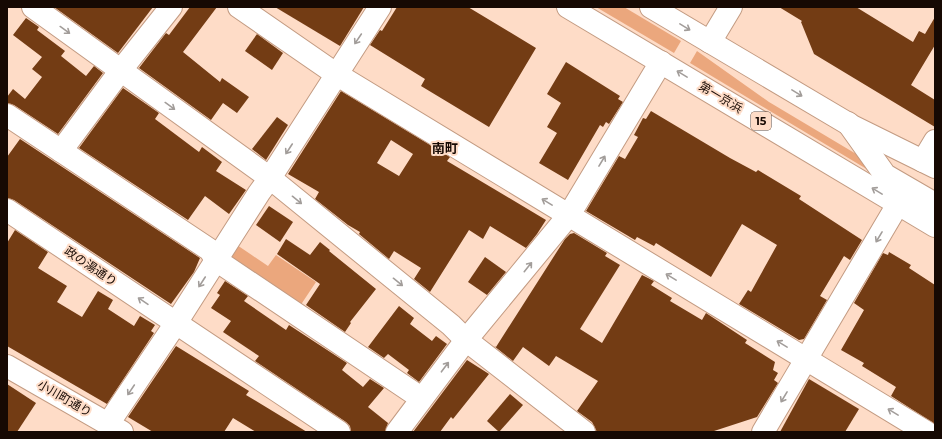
<svg xmlns="http://www.w3.org/2000/svg" width="942" height="439" font-family="Montserrat,'Noto Sans JP',sans-serif">
	<style>
		.green { fill: #eba77d }
		.building { fill: #733c14; fill-rule: evenodd }
		.lines { fill: none; stroke-linecap: round; stroke-linejoin: round }
		.minor-casing { stroke: #c39b82; stroke-width: 24 }
		.major-casing { stroke: #c39b82; stroke-width: 24 }
		.highway-casing { stroke: #c39b82; stroke-width: 24 }
		.minor { stroke: #fff; stroke-width: 22 }
		.major { stroke: #fff; stroke-width: 22 }
		.highway { stroke: #fff; stroke-width: 22 }
		.oneway { stroke: #a29d9a }
		.labels { text-anchor: middle; dominant-baseline: central; stroke-width: 4; stroke-linejoin: round; paint-order: stroke }
		.shield { fill: #fedcc7; stroke: #5c483e; stroke-width: 1 }
		.shield-label { font-size: 11px; font-weight: bold; fill: #160903 }
		.street-label { font-size: 12px; fill: #160903; stroke: #fedcc7 }
		.neighbourhood-label { font-size: 13px; font-weight: bold; fill: #160903; stroke: #fedcc7 }
	</style>
	<rect width="100%" height="100%" fill="#fedcc7"/>
	<!-- green -->
	<g class="green">
		<path d="M596,7H624L681,41L674,53Z"/>
		<path d="M697,51L769,102L935,201V210L690,63Z"/>
		<path d="M234,243L268,266L276,255L316,282L298,309L224,258Z"/>
	</g>
	<!-- building -->
	<g class="building">
		<path d="M54,7H153L118,53Z"/>
		<path d="M190,7H217L183,52L220,82L222,78L249,97L237,113L223,103L211,120L139,68L166,33L169,35Z"/>
		<path d="M275,7H364L340,46Z"/>
		<path d="M397,7H468L536,48L489,127L421,86L425,79L370,45L380,30L382,31Z"/>
		<path d="M779,7H856L913,42L919,31L925,34L935,17V45L911,85L935,100V127L814,54L801,22L802,21Z"/>
		<path d="M26,18L39,27L37,30L65,51L61,56L86,76L94,66L103,73L58,134L14,105L7,103V97L13,89L25,99L42,77L32,69L42,57L13,35Z"/>
		<path d="M257,34L283,53L272,70L245,51Z"/>
		<path d="M566,62L620,96L618,99L623,102L609,124L606,122L603,127L600,125L568,180L539,163L557,133L547,127L561,103L547,94Z"/>
		<path d="M123,88L159,113L155,119L199,152L202,147L222,162L216,171L246,190L229,214L205,196L188,220L79,148Z"/>
		<path d="M341,91L450,157L447,161L546,220L537,234L526,248L490,226L483,239L469,230L430,292L414,279L421,268L394,251L389,259L359,234L360,232L348,225L315,199L319,192L288,174ZM391,140L413,154L399,176L377,163Z"/>
		<path d="M651,111L730,158L756,172L758,170L801,196L799,199L862,240L850,260L844,256L820,296L827,300L804,339L799,340L739,304L748,290L751,292L777,245L742,224L711,277L656,243L654,246L637,237L635,240L586,211L619,156L625,159L638,137L634,135L643,118L646,119Z"/>
		<path d="M277,117L288,125L266,160L252,149Z"/>
		<path d="M20,139L200,258L194,272L171,304L14,200L7,198V157Z"/>
		<path d="M269,206L293,222L280,242L256,225Z"/>
		<path d="M15,230L48,252L38,268L67,286L57,302L82,317L98,291L113,300L108,309L134,326L140,316L155,325L151,331L154,333L107,404L7,346V243Z"/>
		<path d="M574,233L607,253L605,256L620,265L580,329L602,343L642,275L654,281L651,285L672,298L670,301L702,320L706,313L747,340L745,343L775,362L773,370L778,373L774,380L778,383L757,417L711,432H597L592,422L577,411L598,381L556,356L549,366L523,347L513,361L494,346L496,347L565,239L570,234Z"/>
		<path d="M286,239L310,255L320,242L330,250L329,251L376,289L350,322L351,323L345,332L306,305L320,284L277,254Z"/>
		<path d="M889,252L911,265L909,268L935,285V424L891,396L896,387L862,366L864,363L841,350L864,310L854,303L883,253L888,255Z"/>
		<path d="M485,257L506,272L487,295L468,282Z"/>
		<path d="M225,281L248,296L244,301L286,330L289,325L347,363L342,370L363,387L370,379L384,388L368,407L388,423L385,432H351L350,426L346,422L255,361L259,356L223,332L231,321L211,308L220,295L217,293Z"/>
		<path d="M399,306L414,318L410,324L432,341L436,336L447,344L419,382L407,373L409,370L388,354L384,358L368,347Z"/>
		<path d="M176,346L249,391L246,395L307,432H256L233,418L224,432H153L128,417Z"/>
		<path d="M467,360L489,374L453,419L451,417L440,432H413Z"/>
		<path d="M809,379L859,409L845,432H780Z"/>
		<path d="M7,384L36,403L17,432H7Z"/>
		<path d="M510,394L523,405L499,432L487,421Z"/>
	</g>
	<g class="lines">
		<!-- minor casing -->
		<g class="minor-casing">
			<g id="minor">
				<path d="M33,7L270,178L451,325L466,340L584,432"/>
				<path d="M239,7L336,74L926,432"/>
				<path d="M710,42L731,7"/>
				<path d="M7,115L210,250L216,260L421,398"/>
				<path d="M61,151L121,70L171,7"/>
				<path d="M923,161L935,141"/>
				<path d="M7,210L339,432"/>
				<path d="M7,366L122,432"/>
				<path d="M108,424L176,323L259,193L270,178L380,7"/>
				<path d="M397,432L466,340L569,215L661,62"/>
				<path d="M763,432L898,204"/>
			</g>
		</g>
		<!-- major casing -->
		<g class="major-casing">
			<path id="major" d="M848,123L885,175L935,204"/>
		</g>
		<!-- highway casing -->
		<g class="highway-casing">
			<g id="highway">
				<path d="M568,7L935,226"/>
				<path d="M651,7L852,126L935,167"/>
			</g>
		</g>
		<!-- minor -->
		<use href="#minor" class="minor"/>
		<!-- major -->
		<use href="#major" class="major"/>
		<!-- highway -->
		<use href="#highway" class="highway"/>
	</g>
	<!-- one-way arrows -->
	<defs><path id="oneway-shaft" d="M-6 0H5M1.5-3L5.5 0L1.5 3" fill="none" stroke-width="1.6" stroke-linecap="round" stroke-linejoin="round"/></defs>
	<g class="oneway">
		<use href="#oneway-shaft" transform="translate(685 27) rotate(31)"/>
		<use href="#oneway-shaft" transform="translate(65 30) rotate(36)"/>
		<use href="#oneway-shaft" transform="translate(358 39) rotate(124)"/>
		<use href="#oneway-shaft" transform="translate(682 74) rotate(-149)"/>
		<use href="#oneway-shaft" transform="translate(797 93) rotate(31)"/>
		<use href="#oneway-shaft" transform="translate(170 106) rotate(36)"/>
		<use href="#oneway-shaft" transform="translate(289 149) rotate(123)"/>
		<use href="#oneway-shaft" transform="translate(602 161) rotate(-59)"/>
		<use href="#oneway-shaft" transform="translate(877 191) rotate(-149)"/>
		<use href="#oneway-shaft" transform="translate(297 200) rotate(39)"/>
		<use href="#oneway-shaft" transform="translate(547 202) rotate(-149)"/>
		<use href="#oneway-shaft" transform="translate(879 237) rotate(121)"/>
		<use href="#oneway-shaft" transform="translate(528 267) rotate(-51)"/>
		<use href="#oneway-shaft" transform="translate(671 277) rotate(-149)"/>
		<use href="#oneway-shaft" transform="translate(202 282) rotate(123)"/>
		<use href="#oneway-shaft" transform="translate(398 282) rotate(39)"/>
		<use href="#oneway-shaft" transform="translate(143 301) rotate(-146)"/>
		<use href="#oneway-shaft" transform="translate(782 344) rotate(-149)"/>
		<use href="#oneway-shaft" transform="translate(445 367) rotate(-53)"/>
		<use href="#oneway-shaft" transform="translate(131 390) rotate(124)"/>
		<use href="#oneway-shaft" transform="translate(784 397) rotate(121)"/>
		<use href="#oneway-shaft" transform="translate(893 412) rotate(-149)"/>
	</g>
	<g class="labels">
		<!-- shield labels -->
		<rect class="shield" x="751" y="112" width="20" height="18" rx="3"/>
		<g class="shield-label">
			<text x="761" y="121">15</text>
		</g>
		<!-- street labels -->
		<g class="street-label">
			<text transform="translate(721 97) rotate(31)">第一京浜</text>
			<text transform="translate(91 266) rotate(34)">政の湯通り</text>
			<text transform="translate(65 398) rotate(30)">小川町通り</text>
		</g>
		<!-- neighbourhood labels -->
		<g class="neighbourhood-label">
			<text x="445" y="148">南町</text>
		</g>
	</g>
	<!-- border -->
	<rect width="942" height="439" fill="none" stroke="#160903" stroke-width="16"/>
</svg>
